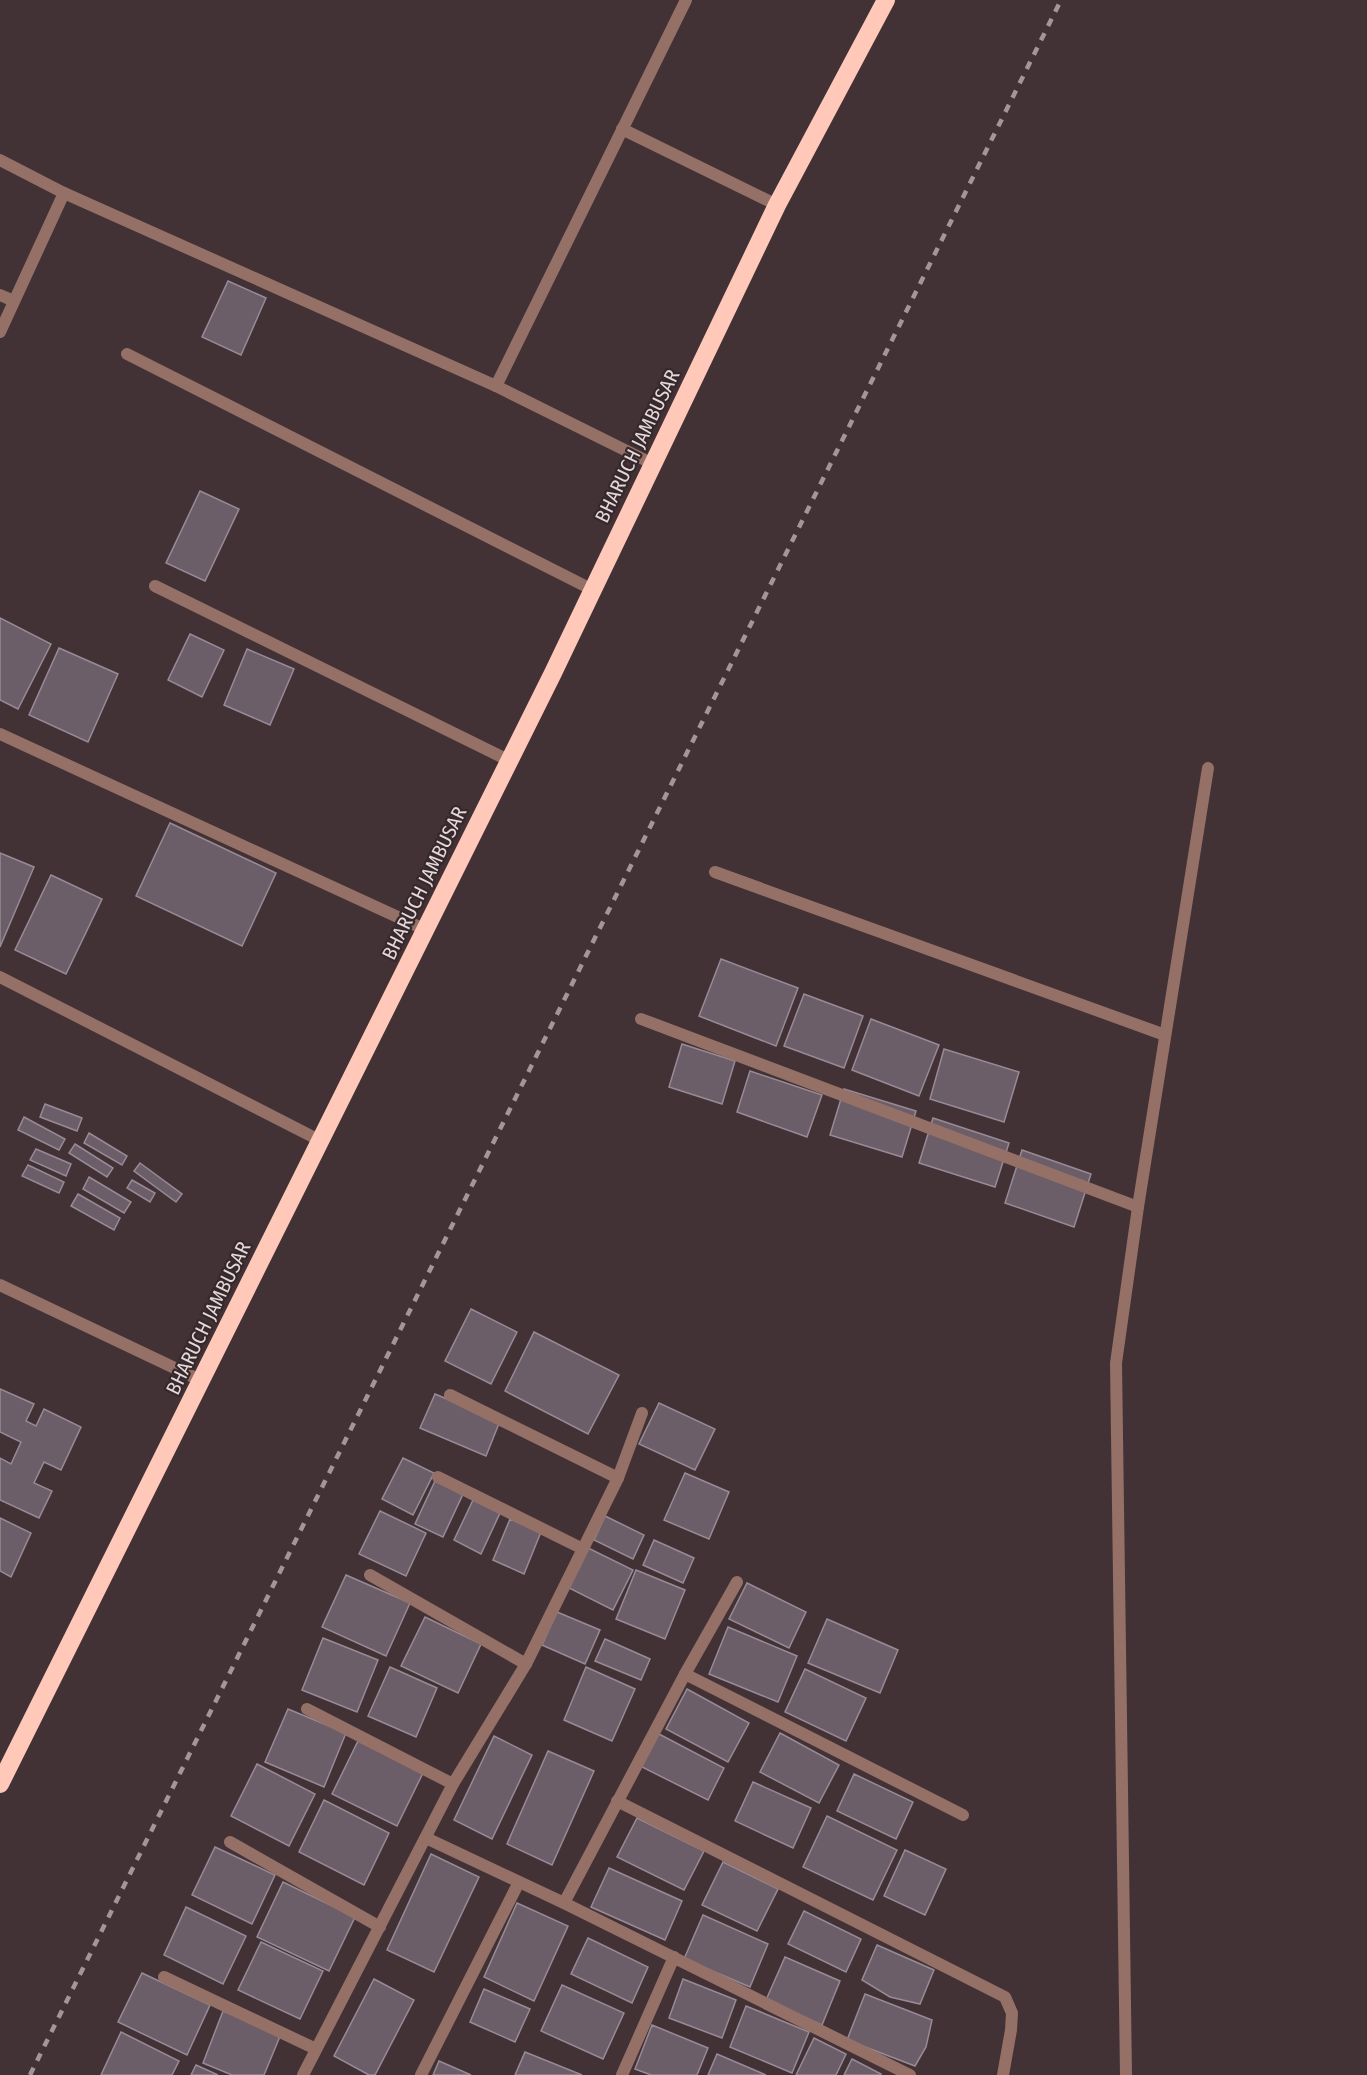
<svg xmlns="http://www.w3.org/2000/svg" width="1367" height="2075" font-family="'Fira Sans Condensed',sans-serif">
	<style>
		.building { fill: #6b5e69; stroke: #988a96; stroke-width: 1.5 }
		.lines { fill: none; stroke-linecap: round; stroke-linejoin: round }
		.lane { stroke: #957066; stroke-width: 12 }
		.street { stroke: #957066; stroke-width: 12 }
		.highway { stroke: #ffc8b9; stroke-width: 18 }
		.rail { stroke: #a39698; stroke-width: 4.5; stroke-dasharray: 8 8; stroke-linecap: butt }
		.labels { text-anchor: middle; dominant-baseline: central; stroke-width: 4.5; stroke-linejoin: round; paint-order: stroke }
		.street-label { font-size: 20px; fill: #e3d8da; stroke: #37282c }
	</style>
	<rect width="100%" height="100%" fill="#423236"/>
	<!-- building -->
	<g class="building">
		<path d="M228,281L266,298L241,355L202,337Z"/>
		<path d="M200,491L239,509L205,581L166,563Z"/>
		<path d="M0,618L51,644L18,709L0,700Z"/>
		<path d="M190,634L224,650L202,697L168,680Z"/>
		<path d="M59,648L118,674L88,742L29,715Z"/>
		<path d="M247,649L294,669L270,725L224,705Z"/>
		<path d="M170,823L276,873L242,946L136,896Z"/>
		<path d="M0,853L34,867L0,947Z"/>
		<path d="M51,875L102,899L66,974L15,950Z"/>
		<path d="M721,959L798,988L776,1046L699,1016Z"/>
		<path d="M804,994L863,1016L844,1068L784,1046Z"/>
		<path d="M871,1019L939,1045L919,1096L852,1070Z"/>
		<path d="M682,1044L735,1061L722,1104L669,1087Z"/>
		<path d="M944,1049L1019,1072L1004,1122L930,1099Z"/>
		<path d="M750,1071L822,1095L807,1137L737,1112Z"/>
		<path d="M844,1089L916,1111L902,1157L830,1135Z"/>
		<path d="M45,1104L82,1118L77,1131L40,1117Z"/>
		<path d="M24,1117L65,1139L59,1150L18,1130Z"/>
		<path d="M933,1118L1009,1143L995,1187L919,1163Z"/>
		<path d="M89,1133L127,1156L122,1165L84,1143Z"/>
		<path d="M75,1144L113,1168L107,1177L69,1153Z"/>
		<path d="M36,1149L71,1164L66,1176L30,1160Z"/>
		<path d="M1022,1150L1091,1174L1074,1227L1005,1203Z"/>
		<path d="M140,1163L182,1194L176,1202L134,1171Z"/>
		<path d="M28,1165L64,1182L59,1193L22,1176Z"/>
		<path d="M89,1177L131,1202L124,1213L83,1189Z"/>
		<path d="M132,1180L155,1193L150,1202L127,1188Z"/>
		<path d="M78,1194L120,1218L114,1230L71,1206Z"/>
		<path d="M471,1309L517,1332L491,1384L445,1361Z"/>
		<path d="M534,1332L619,1375L588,1434L505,1391Z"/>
		<path d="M0,1389L34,1404L26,1421L36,1426L44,1409L81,1427L61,1470L44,1462L34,1483L52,1491L39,1518L0,1500V1458L11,1464L21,1442L0,1432Z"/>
		<path d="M435,1394L500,1421L486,1456L420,1428Z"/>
		<path d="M659,1403L715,1429L695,1470L639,1444Z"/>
		<path d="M403,1458L434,1473L413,1515L382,1499Z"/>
		<path d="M685,1473L729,1492L709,1539L664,1520Z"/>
		<path d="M435,1481L463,1494L443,1537L415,1524Z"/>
		<path d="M473,1500L500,1513L481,1554L454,1540Z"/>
		<path d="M380,1511L426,1533L406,1576L359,1554Z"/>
		<path d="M605,1516L644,1535L633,1559L594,1540Z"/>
		<path d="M0,1518L31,1533L11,1577L0,1571Z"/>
		<path d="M510,1519L541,1532L524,1574L493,1560Z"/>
		<path d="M654,1540L694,1558L683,1583L643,1565Z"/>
		<path d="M586,1547L633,1570L613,1610L567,1587Z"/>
		<path d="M636,1570L685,1590L665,1639L616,1619Z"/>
		<path d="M346,1575L410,1603L386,1656L322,1627Z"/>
		<path d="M747,1583L806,1612L789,1648L729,1619Z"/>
		<path d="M557,1612L600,1630L585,1664L542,1645Z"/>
		<path d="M425,1617L481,1644L458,1693L401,1666Z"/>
		<path d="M827,1619L898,1650L880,1693L808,1663Z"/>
		<path d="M728,1627L797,1656L778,1702L709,1674Z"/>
		<path d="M323,1638L378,1660L357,1712L302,1690Z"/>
		<path d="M605,1639L650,1659L641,1680L595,1661Z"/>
		<path d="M390,1667L437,1688L416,1737L368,1716Z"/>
		<path d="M586,1667L635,1689L612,1741L564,1720Z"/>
		<path d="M805,1669L866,1698L846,1741L785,1712Z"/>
		<path d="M687,1689L749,1723L728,1762L666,1729Z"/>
		<path d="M288,1709L346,1733L324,1787L265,1762Z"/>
		<path d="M657,1733L724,1768L708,1800L640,1766Z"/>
		<path d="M780,1733L839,1765L819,1803L760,1772Z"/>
		<path d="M494,1736L532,1755L492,1839L454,1820Z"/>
		<path d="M358,1741L423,1773L397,1826L332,1794Z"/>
		<path d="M548,1751L594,1771L552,1865L507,1844Z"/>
		<path d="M257,1764L315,1794L289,1846L231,1816Z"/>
		<path d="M854,1774L913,1802L896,1839L837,1811Z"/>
		<path d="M753,1782L811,1808L793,1848L735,1821Z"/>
		<path d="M324,1800L389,1833L364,1885L299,1852Z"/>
		<path d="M827,1816L897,1850L873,1900L803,1867Z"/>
		<path d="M637,1818L704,1851L684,1890L617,1857Z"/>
		<path d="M215,1847L275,1875L252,1924L192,1895Z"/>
		<path d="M905,1850L946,1869L925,1915L884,1896Z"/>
		<path d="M431,1854L479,1877L434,1972L387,1950Z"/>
		<path d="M723,1862L778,1889L757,1931L702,1905Z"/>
		<path d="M609,1868L682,1901L665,1940L591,1907Z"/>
		<path d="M283,1882L355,1917L329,1971L257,1937Z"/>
		<path d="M517,1903L568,1926L534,2001L484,1977Z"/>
		<path d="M186,1907L246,1936L223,1984L164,1955Z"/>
		<path d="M804,1911L861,1939L846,1972L788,1944Z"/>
		<path d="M703,1915L768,1944L750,1987L684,1959Z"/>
		<path d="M588,1938L648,1967L632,2003L571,1974Z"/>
		<path d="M261,1942L323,1971L300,2019L238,1990Z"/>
		<path d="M877,1945L934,1970L920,2004L890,1997L862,1980Z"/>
		<path d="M785,1957L840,1981L822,2025L766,2000Z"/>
		<path d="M142,1973L210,2005L187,2055L118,2022Z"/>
		<path d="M374,1979L414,2000L375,2075H369L334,2056Z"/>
		<path d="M683,1979L736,2000L722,2038L669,2018Z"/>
		<path d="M562,1985L624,2013L603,2059L541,2031Z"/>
		<path d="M484,1989L530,2009L515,2042L470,2022Z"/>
		<path d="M865,1994L932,2020L926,2047L915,2066L847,2040Z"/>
		<path d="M746,2006L809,2032L792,2073L730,2047Z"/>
		<path d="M223,2011L281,2034L264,2075H232L203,2063Z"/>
		<path d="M652,2025L708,2048L697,2075H651L635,2069Z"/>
		<path d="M121,2032L179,2061L172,2075H101Z"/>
		<path d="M814,2038L846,2054L836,2075H796Z"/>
		<path d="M525,2052L582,2075H515Z"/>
		<path d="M717,2054L766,2075H708Z"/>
		<path d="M852,2059L881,2074V2075H844Z"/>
		<path d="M439,2061L471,2075H433Z"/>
		<path d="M196,2065L218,2075H191Z"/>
	</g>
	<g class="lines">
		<!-- lane -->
		<g class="lane">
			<path d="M127,354L593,590"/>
			<path d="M155,586L510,761"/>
			<path d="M0,734L426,930"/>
			<path d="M0,977L321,1141"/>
		</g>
		<!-- street -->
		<g class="street">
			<path d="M622,129L777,205"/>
			<path d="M0,160L64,193L496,386L653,464"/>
			<path d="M0,295L14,301"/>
			<path d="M0,332L64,193"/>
			<path d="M496,386L686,0"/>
			<path d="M715,872L1165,1035"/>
			<path d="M641,1019L1138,1207"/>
			<path d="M0,1285L202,1381"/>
			<path d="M450,1395L618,1478"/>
			<path d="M438,1477L583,1549"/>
			<path d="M370,1575L526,1664"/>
			<path d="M685,1674L963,1815"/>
			<path d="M307,1709L453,1784"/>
			<path d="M617,1801L1005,1997L1012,2013L1011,2030L1003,2075"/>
			<path d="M426,1838L564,1903L910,2075"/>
			<path d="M230,1842L380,1927"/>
			<path d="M564,1903L685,1674L737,1582"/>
			<path d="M164,1977L316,2049"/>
			<path d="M303,2075L453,1784L526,1664L618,1478L642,1413"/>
			<path d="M421,2075L519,1882"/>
			<path d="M622,2075L674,1957"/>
			<path d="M1126,2075L1116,1363L1138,1207L1208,768"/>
		</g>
		<!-- highway -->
		<path class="highway" d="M0,1784L553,673L777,205L886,0"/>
		<!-- rail -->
		<path class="rail" d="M30,2075L1061,0"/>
	</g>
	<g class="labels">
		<!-- street labels -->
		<g class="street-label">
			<text transform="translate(637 446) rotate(-64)">BHARUCH JAMBUSAR</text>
			<text transform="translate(424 883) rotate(-64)">BHARUCH JAMBUSAR</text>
			<text transform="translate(208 1318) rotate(-64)">BHARUCH JAMBUSAR</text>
		</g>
	</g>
</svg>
